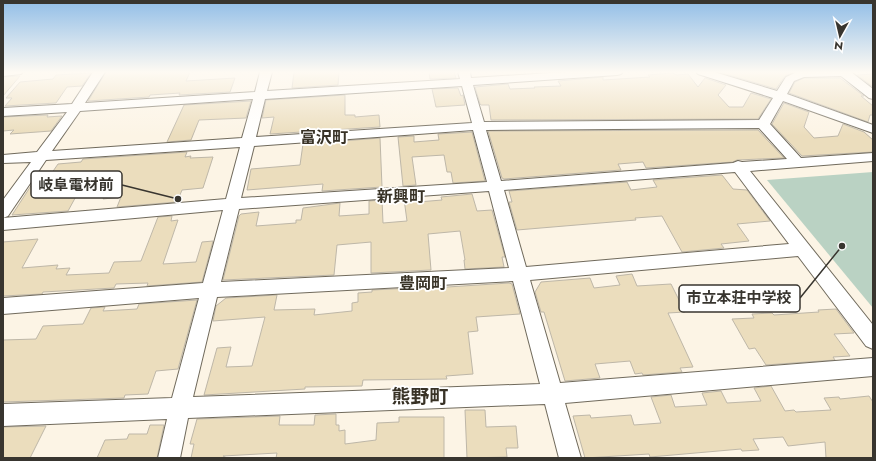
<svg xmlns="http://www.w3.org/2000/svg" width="876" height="461" font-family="Jost,'Noto Sans JP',sans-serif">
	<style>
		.green { fill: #bad2c3 }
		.building { fill: #ebddbd; stroke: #beb7a8 }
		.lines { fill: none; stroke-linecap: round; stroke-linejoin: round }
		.minor-casing { stroke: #706a5c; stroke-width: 2 }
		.minor { fill: #fff; fill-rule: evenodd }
		.labels { text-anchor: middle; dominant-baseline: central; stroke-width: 3.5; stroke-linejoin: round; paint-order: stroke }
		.quarter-label { font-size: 16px; font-weight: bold; fill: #383226; stroke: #fff }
		.near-quarter-label { font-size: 19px; font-weight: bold; fill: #383226; stroke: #fff }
		.leader { fill: none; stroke: #38352f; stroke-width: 1.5 }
		.callout-dot { fill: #38352f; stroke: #fff; stroke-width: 1.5 }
		.callout { fill: #fff; stroke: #38352f; stroke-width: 1.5 }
		.callout-label { font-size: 15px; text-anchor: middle; font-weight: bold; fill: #38352f }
	</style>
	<rect width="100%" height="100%" fill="#fcf4e5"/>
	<!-- green -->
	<path class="green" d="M873,172V308L767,180Z"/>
	<!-- building -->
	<g class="building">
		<path d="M106,72H190L186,81L235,78L230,92L179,95L180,93L150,95L149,97L88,101Z"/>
		<path d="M294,72H339L338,85L292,88Z"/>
		<path d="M429,72H454L456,78L430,79Z"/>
		<path d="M719,72H794L785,76L776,89Z"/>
		<path d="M91,73L82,86L67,87L56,103L5,106L12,98H6L20,82L53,79L56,75Z"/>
		<path d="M672,73L677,75L688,74L698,87L705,78L726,85L718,95L729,107H743L751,93L771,99L758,119L491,120L489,105H481L480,104L475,87L508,84L510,89L535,88L534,87L561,86L558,81L603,77V80L650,77L648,75Z"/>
		<path d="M873,74V87L857,75Z"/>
		<path d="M20,76L3,96V77Z"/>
		<path d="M804,78H840L864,96H861L873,106V115H870L868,122L789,93L795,82Z"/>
		<path d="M458,88L461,96L463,95L465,105L436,107L432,89Z"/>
		<path d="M345,95V115H355V117L379,115L380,127L270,134L274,117L262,118L266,100Z"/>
		<path d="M251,101L246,118L199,120L191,140L167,142L184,105Z"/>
		<path d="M784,103L809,112L804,127L814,138L838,136L843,124L864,132L873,140V152L802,156L772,124Z"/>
		<path d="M48,115L47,117L62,116L51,131L10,134L14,130L3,131V117Z"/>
		<path d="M758,130L784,158L737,160L733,162L646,168L643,162L618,164L621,170L504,179L502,178L488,131Z"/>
		<path d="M472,132L485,181L453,183L451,172H447L444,155L412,157L416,185L403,186L398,137L414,136V142L439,140L438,134Z"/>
		<path d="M380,138L382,187L322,191L323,184L247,190L251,169L300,165L303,144Z"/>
		<path d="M187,152L185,157L191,156L190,158L213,157L203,188L182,190L177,202L117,207L121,197L103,199L113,178L85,180L68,211L12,215L36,178L49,177L58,164L81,162L83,159Z"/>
		<path d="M722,175L733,189L747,190L770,221L737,224L749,241L721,244L724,248L682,252L662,216L635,218L636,220L517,230L509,202H512L509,191L627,182L631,190L657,187L653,180Z"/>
		<path d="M472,194L477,211L492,210L505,257H502L504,267L465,269L464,260H465L460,231L428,234L431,270L371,273V242L337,245L334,275L223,280L239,216L241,214L259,212L256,226L296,223V220H301L303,208L340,203L339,216L369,214V201L382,200L383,223L407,221L404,199L417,198L418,202L442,200L441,197Z"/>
		<path d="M172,216L171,221L178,220L163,264L196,262L202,242L213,241L202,282L147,286L148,283L116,284L114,288L43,292L42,294L3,296V242L38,239L22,268L58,265L56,269L70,268L66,275L109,273L114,262L141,261L158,217Z"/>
		<path d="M632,274L637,286L671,284L685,312L668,313L693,367L680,368L682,372L643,375L642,373L635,374L630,361L595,364L600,378L565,381L544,312H541L535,292L541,282L590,278L594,288L620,285L616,276Z"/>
		<path d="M509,283L512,284L520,314L476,317L478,331L468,332L473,374L446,376L447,379L363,380L362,386L305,387V389L204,395L217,348L231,347L226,367L252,366L265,317L213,321L216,306L226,298L277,295L274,310L315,309L314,315L352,311V303L358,302V293L372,292V290L432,287V288Z"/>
		<path d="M197,300L178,369L156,371L148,394L125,395L124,398L3,402V340L36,339L43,326L83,324L91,308L105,307L103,311L137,309L139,304Z"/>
		<path d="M836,309L854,333L834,334L850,356L833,357L835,360L766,365L755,348L749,349L732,319L754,318L752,314L772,313L774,315L819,312L818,310Z"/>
		<path d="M771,386L785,411L794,410L796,412L831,410L824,398L839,397L840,399L869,396L873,402V458H826L825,442L788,446L783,437L753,439L759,450L742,451L741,449L650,457L649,454L585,458L573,416L590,415L591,418L631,415L634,425L661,423L651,397L671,395L675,407L707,405L702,393L721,391L727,403L761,401L754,388Z"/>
		<path d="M465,410H485L486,427L516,426L518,448H506L507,457L467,458Z"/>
		<path d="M336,414V425H339V431L345,430V444L376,440L377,423L399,422V417H444V458H276L277,453L223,456L227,458H191L194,444H190L197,419L280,416L279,425H314L315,415Z"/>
		<path d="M150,425H164L157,458H97L105,440L127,439L129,434H147Z"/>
		<path d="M46,426L30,458H3V427Z"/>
	</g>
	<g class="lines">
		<!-- minor casing -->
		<g class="minor-casing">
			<g id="minor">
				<path d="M3,72H23L21,74L3,76Z"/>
				<path d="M93,72H105L85,103L255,92L260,72H272L267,91L460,79L458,72H470L471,78L566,72H623L621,74L617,75L473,85L484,122L759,120L773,98L698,74L696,72H714L777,91L786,77L797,72H851L873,89V99L869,98L841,76L804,77L794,81L787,94L873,125V133L783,101L770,124L801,158L873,153V161L750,171L873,325V349L866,346L798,256L530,280L560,383L873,358V376L565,403L581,458H559L545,404L188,418L180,458H158L167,419L3,426V404L172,398L199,298L3,314V298L203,283L223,210L3,230V218L226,199L240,147L46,160L8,216L3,218V200L31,162L3,163V155L37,152L67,112L3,116V108L72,104ZM462,86L472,123L256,137L265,99ZM253,99L242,138L52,151L80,111ZM759,128L787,159L742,162L738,161L733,163L501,181L486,130ZM473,130L487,182L241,198L254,146ZM735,172L789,244L526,267L504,190ZM489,191L509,268L221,282L239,209ZM513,281L540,384L193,397L217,297Z"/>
			</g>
		</g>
		<!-- minor -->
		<use href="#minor" class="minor"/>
	</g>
	<!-- sky -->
	<linearGradient id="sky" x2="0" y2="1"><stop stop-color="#92bee7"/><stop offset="0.53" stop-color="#fefaf3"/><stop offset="1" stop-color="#fefaf3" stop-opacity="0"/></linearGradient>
	<rect width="876" height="136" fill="url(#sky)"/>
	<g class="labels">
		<!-- quarter labels -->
		<g class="quarter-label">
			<text x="324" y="137">富沢町</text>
			<text x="401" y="196">新興町</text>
			<text x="423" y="283">豊岡町</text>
		</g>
		<!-- near-quarter labels -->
		<g class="near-quarter-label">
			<text x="420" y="396">熊野町</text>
		</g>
	</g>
	<!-- callouts -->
	<path class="leader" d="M178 199L122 185M842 246L800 298"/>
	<g class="callout-dot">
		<circle cx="178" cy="199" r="4"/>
		<circle cx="842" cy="246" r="4"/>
	</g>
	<g class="callout">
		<rect x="31" y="171" width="91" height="27" rx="4"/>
		<rect x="679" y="285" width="121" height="27" rx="4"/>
	</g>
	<g class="callout-label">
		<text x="76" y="190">岐阜電材前</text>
		<text x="739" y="303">市立本荘中学校</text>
	</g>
	<!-- border -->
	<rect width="876" height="461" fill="none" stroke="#38352f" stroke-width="8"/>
	<!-- north arrow -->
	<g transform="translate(840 36) rotate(188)" stroke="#ffffff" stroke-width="3" paint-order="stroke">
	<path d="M0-3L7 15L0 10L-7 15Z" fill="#38352f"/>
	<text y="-6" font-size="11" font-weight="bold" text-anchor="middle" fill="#38352f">N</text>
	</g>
</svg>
